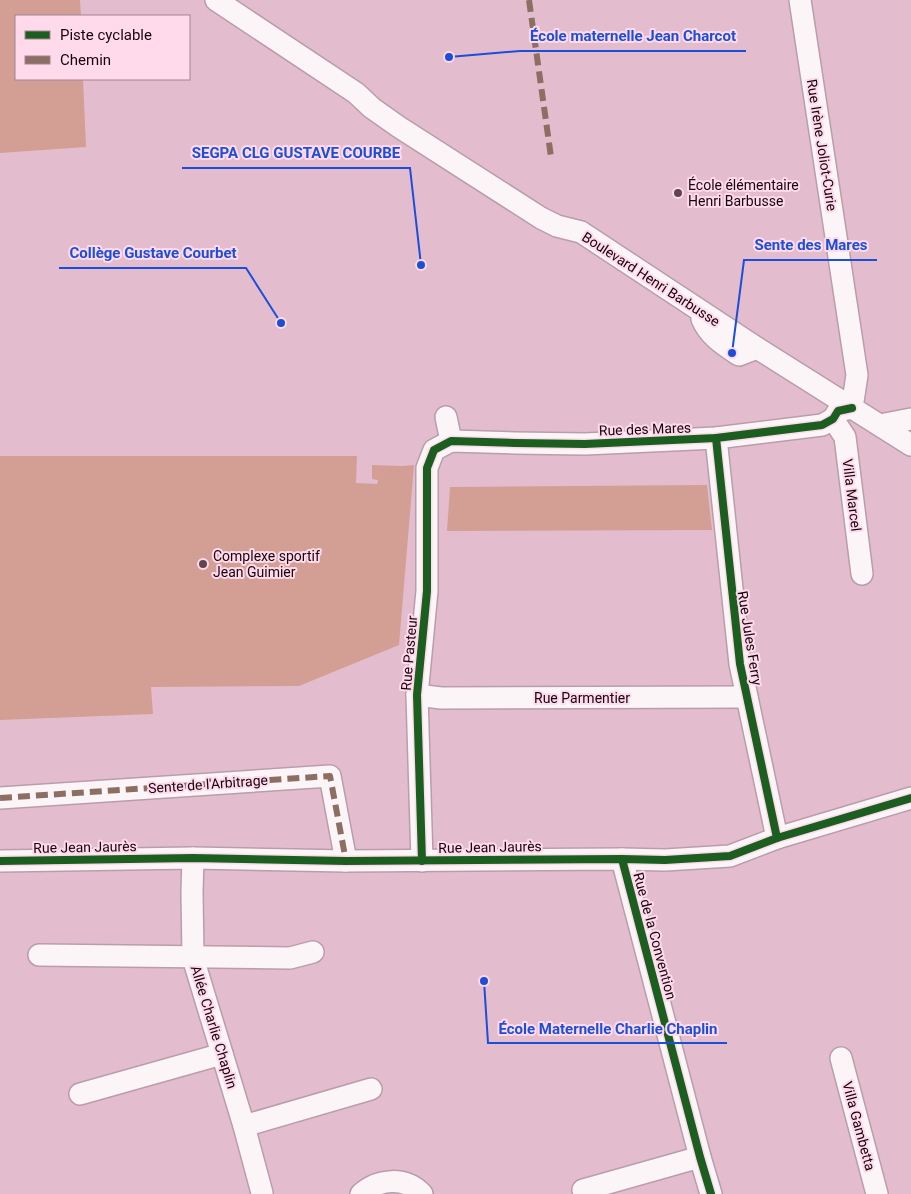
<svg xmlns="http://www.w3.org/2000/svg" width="911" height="1194" font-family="Roboto,sans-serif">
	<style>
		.green { fill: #d39f94 }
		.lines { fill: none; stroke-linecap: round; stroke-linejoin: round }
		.minor-casing { stroke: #ba9daa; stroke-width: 24 }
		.minor { stroke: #fbf5f8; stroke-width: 21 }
		.quiet { stroke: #8d6e63; stroke-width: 6; stroke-dasharray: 12 6; stroke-linecap: butt }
		.cycleway-casing { stroke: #fedaea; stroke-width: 11 }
		.cycleway { stroke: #1b5e20; stroke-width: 8 }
		.poi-dot { fill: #5f4551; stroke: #fedaea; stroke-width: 2 }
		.labels { text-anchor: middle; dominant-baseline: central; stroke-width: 4; stroke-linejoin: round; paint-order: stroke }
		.street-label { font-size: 14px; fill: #18040e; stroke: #fedaea }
		.poi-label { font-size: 14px; fill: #18040e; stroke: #fedaea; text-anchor: start }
		.leader { fill: none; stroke: #1d4ed8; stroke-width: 2 }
		.callout-dot { fill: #1d4ed8; stroke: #fedaea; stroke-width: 2 }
		.callout-label { font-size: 15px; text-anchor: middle; font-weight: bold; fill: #1d4ed8; stroke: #fedaea; stroke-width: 4; stroke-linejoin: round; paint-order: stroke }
	</style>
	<rect width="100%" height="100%" fill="#e3bdce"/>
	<!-- green -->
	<g class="green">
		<path d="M0,0H80L81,16H16V79H83L86,147L0,153Z"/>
		<path d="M0,456H357L356,483L377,484L378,480L372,479V465L402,466L414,465L399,645L299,686L151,687L153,714L0,720Z"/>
		<path d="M707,485L712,530L447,531L450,487Z"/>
	</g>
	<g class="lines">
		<!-- minor casing -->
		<g class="minor-casing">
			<g id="minor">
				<path d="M216,0L356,93L372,108L399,127L541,218L557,226L581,232L757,348L911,445"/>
				<path d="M800,0L857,375L852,408"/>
				<path d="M702,319C709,336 724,345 739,355L757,348"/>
				<path d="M446,417L451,441"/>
				<path d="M833,419L845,437L862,574"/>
				<path d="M880,425L911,419"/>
				<path d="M716,438L740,664L777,838"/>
				<path d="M417,695L441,698L747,697"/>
				<path d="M0,798L330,776L346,861"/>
				<path d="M193,858L192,892L193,958L244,1126L262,1193"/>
				<path d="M622,859L700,1157L711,1194"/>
				<path d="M0,861L193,858L346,861L622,859L665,860L730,856L777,838L911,798"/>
				<path d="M422,861L417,695L427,591V468L434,450L451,441L515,443L585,444L716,438L822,425L833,419L838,411L852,408"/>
				<path d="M39,955L290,958L313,952"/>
				<path d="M841,1058L877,1194"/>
				<path d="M80,1094L222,1054"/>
				<path d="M244,1126L371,1089"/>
				<path d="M583,1190L700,1157"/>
				<path d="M361,1194C378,1179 405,1176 422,1194"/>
			</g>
		</g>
		<!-- minor -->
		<use href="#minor" class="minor"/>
		<!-- quiet -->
		<g class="quiet">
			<path d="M529,0L551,157"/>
			<path d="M0,798L330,776L346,861"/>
		</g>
		<!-- cycleway casing -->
		<g class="cycleway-casing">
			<g id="cycleway">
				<path d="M716,438L740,664L777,838"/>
				<path d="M622,859L700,1157L711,1194"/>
				<path d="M0,861L193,858L346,861L622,859L665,860L730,856L777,838L911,798"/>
				<path d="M422,861L417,695L427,591V468L434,450L451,441L515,443L585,444L716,438L822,425L833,419L838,411L852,408"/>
			</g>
		</g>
		<!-- cycleway -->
		<use href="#cycleway" class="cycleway"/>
	</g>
	<!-- markers -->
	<g class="poi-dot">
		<circle cx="678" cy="193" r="5"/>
		<circle cx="203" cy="564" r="5"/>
	</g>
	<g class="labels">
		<!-- street labels -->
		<g class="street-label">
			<text transform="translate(822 145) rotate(81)">Rue Irène Joliot-Curie</text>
			<text transform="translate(651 279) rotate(33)">Boulevard Henri Barbusse</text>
			<text transform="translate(645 429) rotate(-2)">Rue des Mares</text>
			<text transform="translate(852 495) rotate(83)">Villa Marcel</text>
			<text transform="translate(750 638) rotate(81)">Rue Jules Ferry</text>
			<text transform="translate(409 653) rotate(-85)">Rue Pasteur</text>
			<text x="582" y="698">Rue Parmentier</text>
			<text transform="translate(208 784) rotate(-4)">Sente de l'Arbitrage</text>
			<text transform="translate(85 847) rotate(-1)">Rue Jean Jaurès</text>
			<text transform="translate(490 847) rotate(-1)">Rue Jean Jaurès</text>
			<text transform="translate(655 936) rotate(75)">Rue de la Convention</text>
			<text transform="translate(214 1027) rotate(73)">Allée Charlie Chaplin</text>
			<text transform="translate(859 1126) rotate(75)">Villa Gambetta</text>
		</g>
		<!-- poi labels -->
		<g class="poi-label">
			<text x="688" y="185">École élémentaire<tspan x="688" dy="16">Henri Barbusse</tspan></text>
			<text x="213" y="556">Complexe sportif<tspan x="213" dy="16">Jean Guimier</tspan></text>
		</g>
	</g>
	<!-- callouts -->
	<path class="leader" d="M449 57L520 51H746M421 265L410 168H182M732 353L744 260H877M281 323L246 268H59M484 981L488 1043H727"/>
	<g class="callout-dot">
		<circle cx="449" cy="57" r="5"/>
		<circle cx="421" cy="265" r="5"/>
		<circle cx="732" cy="353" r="5"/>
		<circle cx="281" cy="323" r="5"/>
		<circle cx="484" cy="981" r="5"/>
	</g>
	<g class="callout-label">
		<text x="633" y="41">École maternelle Jean Charcot</text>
		<text x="296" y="158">SEGPA CLG GUSTAVE COURBE</text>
		<text x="811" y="250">Sente des Mares</text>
		<text x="153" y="258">Collège Gustave Courbet</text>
		<text x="608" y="1034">École Maternelle Charlie Chaplin</text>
	</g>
	<!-- legend -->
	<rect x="15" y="15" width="175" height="65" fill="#fedaea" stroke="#a28492"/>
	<rect x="25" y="31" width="25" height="8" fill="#1b5e20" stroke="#a28492"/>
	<text x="60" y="40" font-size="15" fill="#18040e">Piste cyclable</text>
	<rect x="25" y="56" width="25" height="8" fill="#8d6e63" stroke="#a28492"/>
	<text x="60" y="65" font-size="15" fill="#18040e">Chemin</text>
</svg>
